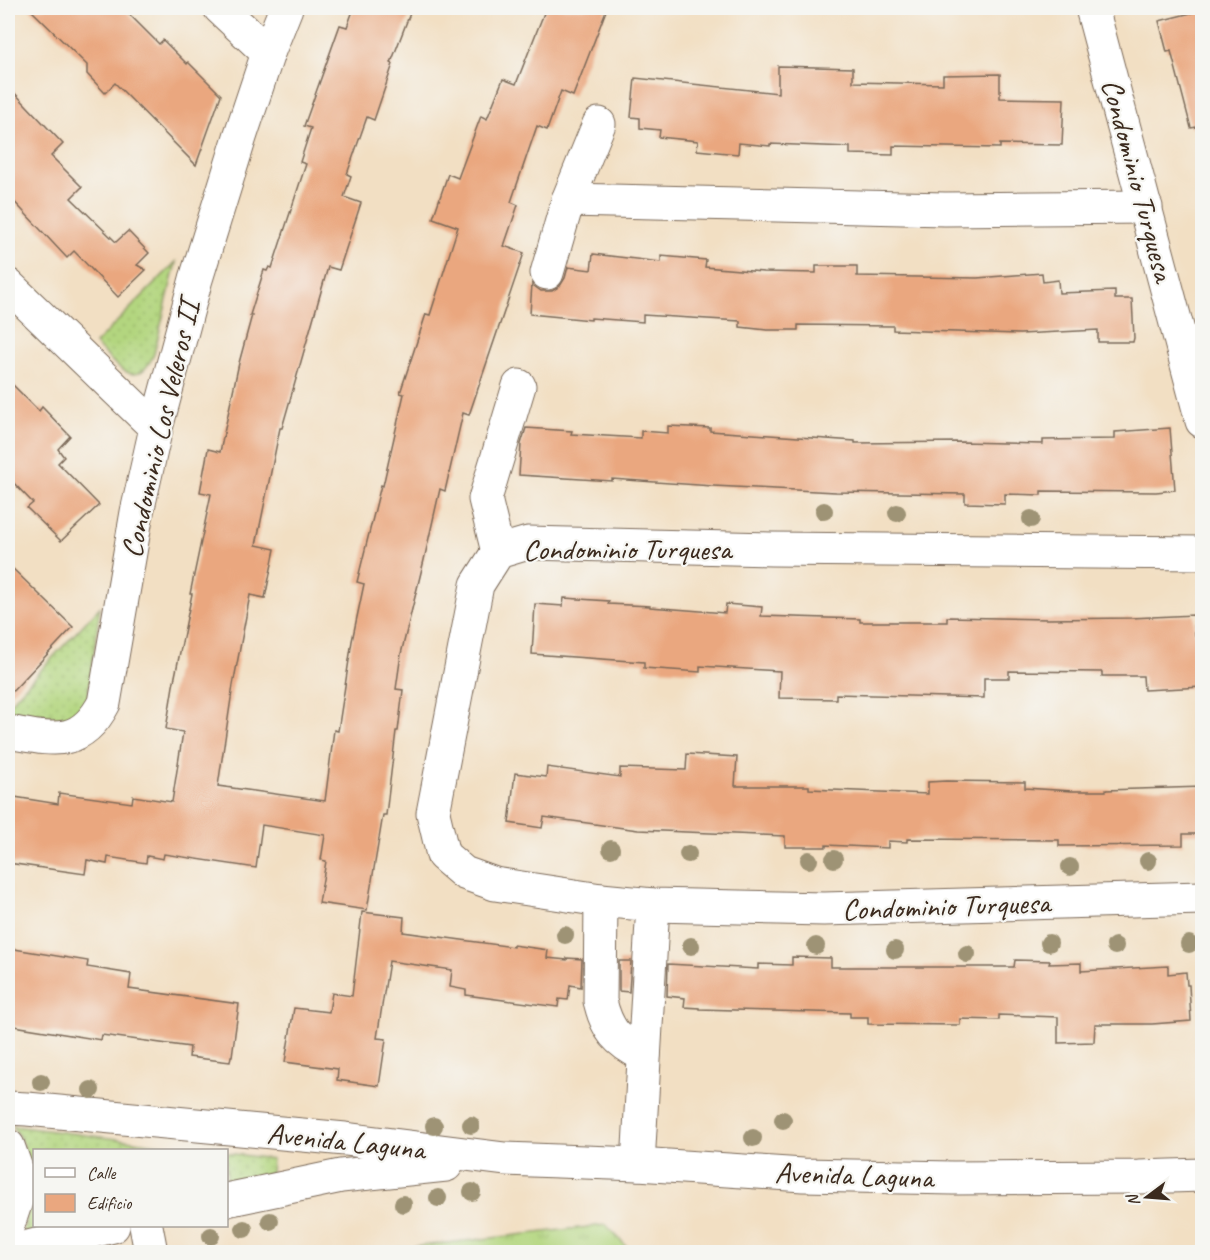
<svg xmlns="http://www.w3.org/2000/svg" width="1210" height="1260" font-family="Caveat,sans-serif">
	<style>
		.grass { fill: url(#grass-dots); stroke: #77804e; stroke-width: 1.5 }
		.park { fill: url(#park-tufts); stroke: #77804e; stroke-width: 1.5 }
		.building { fill: #eaa77f }
		.lines { fill: none; stroke-linecap: round; stroke-linejoin: round }
		.minor-casing { stroke: #7b6958; stroke-width: 35 }
		.minor { stroke: #fff; stroke-width: 33 }
		.tree { fill: #9e9375 }
		.labels { text-anchor: middle; dominant-baseline: central; stroke-width: 4.5; stroke-linejoin: round; paint-order: stroke }
		.street-label { font-size: 30px; fill: #3b2a1e; stroke: #f6f6f2 }
	</style>
	<defs>
		<pattern id="grass-dots" width="8" height="8" patternUnits="userSpaceOnUse" patternTransform="scale(1.5)"><rect width="8" height="8" fill="#b3d67f"/><path d="M2 2h.1M6 6h.1" fill="none" stroke="#9bb86d" stroke-width="1.8" stroke-linecap="round"/></pattern>
		<pattern id="park-tufts" width="24" height="20" patternUnits="userSpaceOnUse" patternTransform="scale(1.5)"><rect width="24" height="20" fill="#b3d67f"/><path d="M3 7l-1-3M5 7V3M7 7l1-3M15 17l-1-3M17 17v-4M19 17l1-3" fill="none" stroke="#9bb86d"/></pattern>
	</defs>
	<rect width="100%" height="100%" fill="#f6f6f2"/>
	<filter id="ink" filterUnits="userSpaceOnUse"><feTurbulence type="fractalNoise" baseFrequency=".0167" numOctaves="2"/><feDisplacementMap in="SourceGraphic" scale="12" xChannelSelector="R" yChannelSelector="G"/><feConvolveMatrix kernelMatrix="1 2 1 2 8 2 1 2 1" color-interpolation-filters="sRGB"/></filter>
	<filter id="wash" filterUnits="userSpaceOnUse"><feTurbulence type="fractalNoise" baseFrequency=".008" numOctaves="4" result="noise"/><feDisplacementMap in="SourceGraphic" scale="24" xChannelSelector="R" yChannelSelector="G"/><feGaussianBlur stdDeviation="1.35" result="paint"/><feColorMatrix in="noise" values="0 0 0 0 0 0 0 0 0 0 0 0 0 0 0 0 0 1.4 0 .05"/><feComposite in="paint" operator="in"/></filter>
	<g filter="url(#wash)">
		<rect width="100%" height="100%" fill="#f2dfc3"/>
		<!-- grass -->
		<g class="grass">
			<path d="M176,262L154,354C136,395 115,363 95,344Z"/>
			<path d="M100,607L88,696C83,708 78,717 64,718L8,710V705Z"/>
			<path d="M13,1126L206,1150H34V1226H61L23,1235L28,1204L24,1146Z"/>
			<path d="M226,1153L272,1159L271,1173L227,1184Z"/>
		</g>
		<!-- park -->
		<path class="park" d="M606,1225L632,1252H366Z"/>
		<g id="blocks">
			<!-- building -->
			<g class="building">
				<path d="M29,8H123L159,44L163,40L187,64L188,62L221,95L196,165L115,83L105,93L87,74V65Z"/>
				<path d="M354,8H412L391,63L393,64L374,120L367,117L347,174L351,176L344,197L361,203L339,270L328,267L282,428H280L256,545L275,549L265,598L250,595L233,685L218,786L325,801L334,730L338,731L352,641L364,584L357,582L381,485L383,486L404,394L400,393L426,314L430,315L458,227L433,218L448,174L458,178L481,116L487,119L503,79L516,84L546,8H607L573,96L561,91L547,130L537,126L511,202L518,205L504,246L524,253L469,415L463,413L445,491L440,489L424,560L401,654L396,689L403,690L398,731H396L386,815H383L367,910L319,903L326,861L321,860L325,835L262,825L256,868L164,854L163,859L147,856L146,863L108,857L107,864L87,860L85,874L8,863V796L58,804L59,793L132,803L133,796L172,802L183,732L166,729L173,686L192,594H190L211,494L200,492L208,449L220,452L239,363L252,315H250L264,270L267,271L269,267L272,268L306,164L300,162L311,128L304,126L340,25L347,27Z"/>
				<path d="M1203,10V126L1191,128L1171,51L1167,52L1159,21Z"/>
				<path d="M778,66L853,68V82L943,84V75L1000,74V98L1064,99L1062,145L1000,144V148L893,146V155L850,154V147L770,144V146L739,143L738,154L697,150L698,141L659,137L660,130L640,128V118L631,117L635,78L778,93Z"/>
				<path d="M8,86L63,144L51,156L82,187L71,198L116,242L128,231L149,253L137,265L146,270L118,297L74,251L67,258L8,195Z"/>
				<path d="M593,254L661,262V256L706,260L705,267L763,272L816,273V266H857V276L977,278L1042,273L1043,282L1058,280L1059,293L1115,291V299H1132L1134,338L1133,342H1098V330L1020,334L893,330V326L798,325V330H767L740,327V321L643,315V322L591,318V320L530,314L532,283L534,286L541,291H552L560,286L565,278L568,267L591,270Z"/>
				<path d="M8,380L39,411L42,407L70,436L58,449L64,457L58,463L99,505L61,541L27,508L33,503L8,477Z"/>
				<path d="M668,426L710,428V431L855,441V443L962,442L1043,444V440L1115,439V432L1170,428L1175,490L1156,492L1041,491V495L1005,494V504L965,503V494L836,492L713,486L612,479V481L519,475L521,444L526,428L572,431L571,434L641,438V431L668,433Z"/>
				<path d="M8,564L73,627L8,696Z"/>
				<path d="M564,598L609,601L608,604L650,606V607L725,613L726,604L762,607L761,616L860,619V622H947V617L1048,619L1131,618L1194,615L1195,636H1203V687L1144,690L1143,676H1102V672L1009,671V678H984V698L836,694V699L779,698L780,671L700,666V672L644,668V662L532,654L535,604L563,606Z"/>
				<path d="M687,754L737,757L735,786H809V789L928,794V782L946,781L1025,782V788L1072,791H1106V790L1203,787V834H1183V845L1059,846V840L907,839V842L888,841V848L826,845V847H785V836L638,830L544,817L542,828L509,823L515,773L546,777L547,767L620,777V768L686,770Z"/>
				<path d="M362,912L404,917L403,932L513,947V945L548,950L547,958L567,960V958L582,959L581,987L570,985L568,1000L559,999L558,1007L466,995V990L450,987L452,970L389,961L377,1038L386,1039L379,1086L337,1080L338,1069L285,1062L294,1008L329,1012L332,993L352,996Z"/>
				<path d="M8,948L88,961L87,967L131,974L129,989L239,1004L232,1056H231L230,1062L189,1057L190,1047L102,1035L101,1040L8,1025Z"/>
				<path d="M792,957L831,958V967H1014L1015,960L1050,961L1049,964L1081,963V971L1168,966V974L1186,972L1187,985H1189L1191,1021L1152,1024H1095L1094,1042L1058,1043V1017L999,1015V1020L960,1019V1025L868,1024V1017H850V1013L699,1009V1008L684,1007L685,998L667,996L668,964L758,969V964L792,965Z"/>
				<path d="M619,961H631L629,992L619,991Z"/>
			</g>
		</g>
	</g>
	<g filter="url(#ink)">
		<use href="#blocks" fill-opacity="0" stroke="#7b6958" stroke-width="1.5"/>
		<g class="lines">
			<!-- minor casing -->
			<g class="minor-casing">
				<g id="minor">
					<path d="M220,8L268,53"/>
					<path d="M1092,8L1202,421"/>
					<path d="M568,200L945,209L1146,207"/>
					<path d="M547,273L568,200L599,124"/>
					<path d="M8,285L156,428"/>
					<path d="M498,552L485,499L519,386"/>
					<path d="M1202,553L771,549L528,543L498,552L477,585L433,813L443,855L464,873L495,884L601,900L653,905L824,909L1202,898"/>
					<path d="M8,732C51,739 80,749 104,703L137,512L156,428L196,279L240,137L268,53L286,8"/>
					<path d="M601,900L600,1001C607,1030 617,1042 644,1055"/>
					<path d="M8,1108L27,1109L345,1139L505,1159L638,1164L803,1175L953,1178L1139,1177L1202,1175"/>
					<path d="M8,1146L17,1171V1198L8,1225"/>
					<path d="M638,1164L653,905"/>
					<path d="M226,1200L341,1176L446,1165"/>
					<path d="M146,1226L151,1252"/>
					<path d="M8,1252L113,1226"/>
				</g>
			</g>
			<!-- minor -->
			<use href="#minor" class="minor"/>
		</g>
		<!-- trees -->
		<g class="tree">
			<circle cx="824" cy="511" r="9"/>
			<circle cx="897" cy="513" r="9"/>
			<circle cx="1031" cy="519" r="9"/>
			<circle cx="611" cy="849" r="9"/>
			<circle cx="688" cy="854" r="9"/>
			<circle cx="834" cy="859" r="9"/>
			<circle cx="809" cy="860" r="9"/>
			<circle cx="1148" cy="861" r="9"/>
			<circle cx="1070" cy="867" r="9"/>
			<circle cx="565" cy="935" r="9"/>
			<circle cx="1049" cy="943" r="9"/>
			<circle cx="1189" cy="944" r="9"/>
			<circle cx="691" cy="946" r="9"/>
			<circle cx="816" cy="946" r="9"/>
			<circle cx="1115" cy="946" r="9"/>
			<circle cx="895" cy="950" r="9"/>
			<circle cx="967" cy="954" r="9"/>
			<circle cx="41" cy="1082" r="9"/>
			<circle cx="91" cy="1090" r="9"/>
			<circle cx="783" cy="1120" r="9"/>
			<circle cx="471" cy="1125" r="9"/>
			<circle cx="434" cy="1126" r="9"/>
			<circle cx="753" cy="1138" r="9"/>
			<circle cx="472" cy="1192" r="9"/>
			<circle cx="438" cy="1198" r="9"/>
			<circle cx="403" cy="1204" r="9"/>
			<circle cx="270" cy="1221" r="9"/>
			<circle cx="244" cy="1229" r="9"/>
			<circle cx="211" cy="1236" r="9"/>
		</g>
	</g>
	<g class="labels">
		<!-- street labels -->
		<g class="street-label">
			<text transform="translate(1138 180) rotate(75)">Condominio Turquesa</text>
			<text transform="translate(160 429) rotate(-77)">Condominio Los Veleros II</text>
			<text x="627" y="549">Condominio Turquesa</text>
			<text transform="translate(946 906) rotate(-2)">Condominio Turquesa</text>
			<text transform="translate(346 1141) rotate(6)">Avenida Laguna</text>
			<text transform="translate(854 1175) rotate(2)">Avenida Laguna</text>
		</g>
	</g>
	<!-- margin -->
	<rect width="1210" height="1260" fill="none" stroke="#f6f6f2" stroke-width="30"/>
	<!-- legend -->
	<rect x="33" y="1149" width="195" height="78" fill="#f6f6f2" stroke="#aba49d" stroke-width="1.5"/>
	<rect x="45" y="1168" width="30" height="9" fill="#ffffff" stroke="#aba49d" stroke-width="1.5"/>
	<text x="87" y="1179" font-size="18" fill="#3b2a1e">Calle</text>
	<rect x="45" y="1194" width="30" height="18" fill="#eaa77f" stroke="#aba49d" stroke-width="1.5"/>
	<text x="87" y="1209" font-size="18" fill="#3b2a1e">Edificio</text>
	<!-- north arrow -->
	<g transform="translate(1147 1197) rotate(254)" stroke="#f6f6f2" stroke-width="4.5" paint-order="stroke">
	<path d="M0-4.5L10 22L0 15L-10 22Z" fill="#3b2a1e"/>
	<text y="-9" font-size="16" font-weight="bold" text-anchor="middle" fill="#3b2a1e">N</text>
	</g>
</svg>
